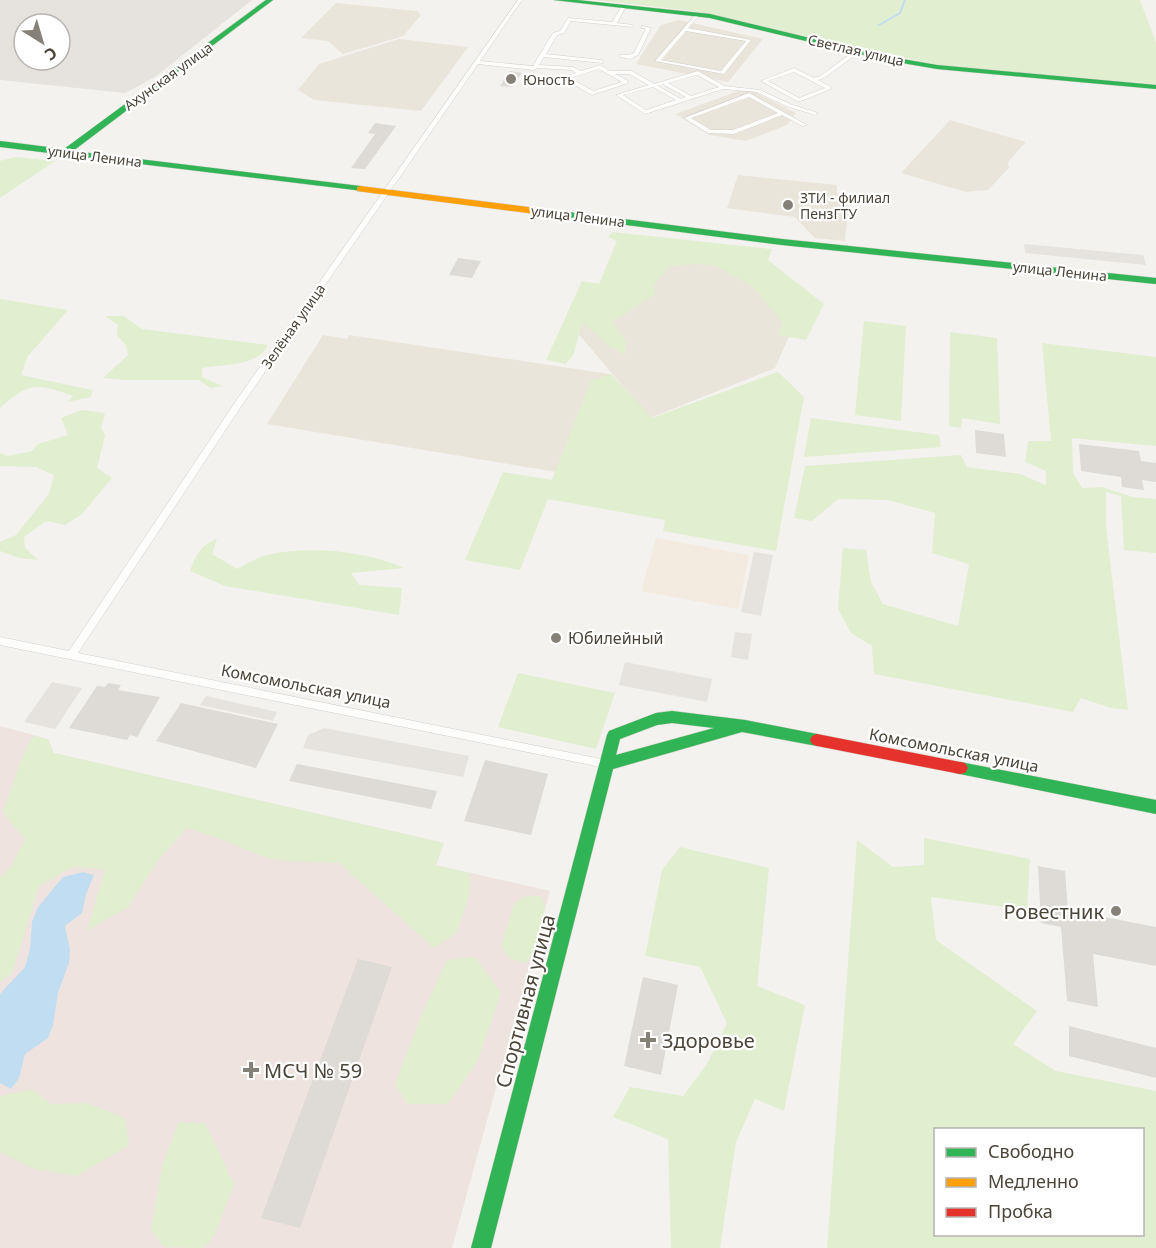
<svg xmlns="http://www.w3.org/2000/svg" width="1156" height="1248" font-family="'Noto Sans',sans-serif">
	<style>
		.commercial { fill: #f3ebdf }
		.industrial { fill: #e6e2de; fill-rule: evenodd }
		.education { fill: #eae5da }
		.medical { fill: #eee3df }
		.green { fill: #e1eecf; fill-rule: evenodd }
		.parking { fill: #e6e3df }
		.water { fill: #c0ddf1 }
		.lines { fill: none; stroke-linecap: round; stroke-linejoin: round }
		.stream { stroke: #c0ddf1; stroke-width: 2 }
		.building { fill: #dedbd6 }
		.street-casing { stroke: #d2d0cb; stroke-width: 1 }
		.fast-casing { stroke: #d3cfc5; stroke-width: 1 }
		.slow-casing { stroke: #d3cfc5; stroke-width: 1 }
		.jam-casing { stroke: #d3cfc5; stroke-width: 1 }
		.street { fill: #fdfdfc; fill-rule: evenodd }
		.fast { fill: #30b455; fill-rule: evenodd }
		.slow { fill: #ff9f0a; fill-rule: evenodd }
		.jam { fill: #e5322d; fill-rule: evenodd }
		.poi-dot { fill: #868178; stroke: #fff; stroke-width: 2 }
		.labels { text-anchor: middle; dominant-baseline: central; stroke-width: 4.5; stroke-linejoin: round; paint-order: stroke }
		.far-street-label { font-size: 14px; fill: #4b4439; stroke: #fff }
		.far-poi-label { font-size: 14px; fill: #4b4439; stroke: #fff; text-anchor: start }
		.poi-label { font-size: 16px; fill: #4b4439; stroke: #fff; text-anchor: start }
		.street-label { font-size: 16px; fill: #4b4439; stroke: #fff }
		.near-poi-label { font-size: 20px; fill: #4b4439; stroke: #fff; text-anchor: start }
		.near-street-label { font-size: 20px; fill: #4b4439; stroke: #fff }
	</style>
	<rect width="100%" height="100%" fill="#f4f2ee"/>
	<!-- commercial -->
	<path class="commercial" d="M656,538L749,555L738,609L641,591Z"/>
	<!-- industrial -->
	<path class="industrial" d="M0,0H252L155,77L125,93L0,80ZM24,24H60V60H24Z"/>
	<!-- education -->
	<g class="education">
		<path d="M336,3L417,11L421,15L403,36L343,54L328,41L301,38Z"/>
		<path d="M679,20L763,39L728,82L636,64L661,25Z"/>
		<path d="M399,39L468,47L421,111L314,100L298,90L319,64Z"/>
		<path d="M747,88L796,113L787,125L746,141L710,135L675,114Z"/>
		<path d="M950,120L1026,142L1008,162L1009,168L988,190L966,192L901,173Z"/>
		<path d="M738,175L837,185V194L849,203L845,241L815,238L795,217L727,208Z"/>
		<path d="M628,241L738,254L800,312L775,368L650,418L569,323L604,293Z"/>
		<path d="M323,335L347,339L349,335L609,374L569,474L267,424Z"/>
	</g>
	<!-- medical -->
	<path class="medical" d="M0,726L48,739L54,753L444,843L436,865L550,891L452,1248H0Z"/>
	<!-- green -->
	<g class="green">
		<path d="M597,0H1140L1156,43V84L942,66L692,11Z"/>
		<path d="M15,157L55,161L0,198V161Z"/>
		<path d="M612,232L772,249L768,260L824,304L806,340L778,335L783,323L753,287L716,266L697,264L670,266L654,284L655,294L612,322L626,341L625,355L605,343L582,321L574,354L566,364L546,360L582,281L599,284L617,241L608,237Z"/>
		<path d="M0,299L68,310L28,356L21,375L92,390L91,397L67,402L73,396C37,383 29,382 0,408Z"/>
		<path d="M105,316H124L142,329L268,345C258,367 223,364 202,368V377L222,386L211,388L198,380H125L103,378L128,355L126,345L117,335L118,325Z"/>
		<path d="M864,321L906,326L901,421L855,415Z"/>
		<path d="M950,332L997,338L1000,424L962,418L961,428L949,426Z"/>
		<path d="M1042,343L1156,357V446L1072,438L1073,473L1082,488L1102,487L1132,497L1156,499V553L1124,550L1121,496L1106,492V527L1128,710L1111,708L1081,698L1073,712L874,674L872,646L851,633L838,609L843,548L866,550L871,582L883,604L958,626L969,564L932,553L935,513L888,500L838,499L812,521L794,518L805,466L961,455L967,467L1020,474L1046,485V471L1025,462L1028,441H1051Z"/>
		<path d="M778,372L804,397L776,551L663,531L665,520L548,499L520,570L465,560L503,472L552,480L591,381L611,374L652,418Z"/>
		<path d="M82,410L105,413L101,427L105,436L97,468L112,478L82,514L65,525L46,521L24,537L25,548L38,560L19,558L0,551V542L16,535L49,494L54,475L36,467L0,466V453L8,456L32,451L38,444L68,435L61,418Z"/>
		<path d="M811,418L939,435L941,447L804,457Z"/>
		<path d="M217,539L212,554L237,569C247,564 259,556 271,554C311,546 366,551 404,568L351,573L359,585L402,588L399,615L225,586L190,571C195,556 202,543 217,539Z"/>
		<path d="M518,673L615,693L596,749L498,727Z"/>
		<path d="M33,736L48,739L54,753L444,843L435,865L470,873V894L456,933L434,948L339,863L285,861L267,858L223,840L187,828L159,859L128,907L87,931L105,869L73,867L39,886L12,973L0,982V878L11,866L25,839C17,829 9,822 3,811L23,755Z"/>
		<path d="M924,838L1030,859L1027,910L931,897L936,940L1037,1011L1013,1044L1056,1071L1156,1091V1248H827L857,840L893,867L924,865ZM936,1130H1142V1234H936Z"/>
		<path d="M680,847L769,868L757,986L805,1005L784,1111L755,1099L736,1142L720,1248H671L668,1139L613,1117L630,1087L683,1096L707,1064L727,1023L700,967L645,956L662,870Z"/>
		<path d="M527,896H541L545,907L536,951L526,963L509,958L501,946L514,903Z"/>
		<path d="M475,957L501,993L477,1062L448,1104H407L395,1084L422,1014L447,960Z"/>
		<path d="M33,1089L50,1104L87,1103L125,1118L129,1145L77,1176L34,1169L0,1152V1096Z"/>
		<path d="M179,1122L205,1123L234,1184L214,1236L203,1248L164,1247L151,1230L163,1162Z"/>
	</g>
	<!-- parking -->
	<g class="parking">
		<path d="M1024,244L1143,255L1146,265L1025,253Z"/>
		<path d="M754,552L773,555L761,616L741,612Z"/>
		<path d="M735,632L752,634L748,660L731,657Z"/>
		<path d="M625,662L712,679L707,702L619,685Z"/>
		<path d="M52,682L82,688L55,729L24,722Z"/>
		<path d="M206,696L277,712L273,721L200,705Z"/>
		<path d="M324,728L469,756L463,777L303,748L308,735Z"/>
	</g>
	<!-- water -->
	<path class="water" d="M83,872L94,875L86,894L82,913L65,926L70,950L69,963L58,992L53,1025L48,1038L25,1054L19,1078L11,1089L0,1083V994L25,967L30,949L32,922L38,907L63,877Z"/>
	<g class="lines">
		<!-- stream -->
		<path class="stream" d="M879,25L900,13L905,0"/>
	</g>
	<!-- building -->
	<g class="building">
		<path d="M510,71L522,73L512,87L500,86Z"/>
		<path d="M375,123L396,126L365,169L351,168L375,134L368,133Z"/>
		<path d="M458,258L481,261L472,278L449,275Z"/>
		<path d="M975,430L1004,434L1006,457L976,453Z"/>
		<path d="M1079,444L1139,451L1141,461L1156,463V482L1142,480L1144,490L1122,487L1121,477L1081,471Z"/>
		<path d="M108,683L121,685L118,690L160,697L137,737L130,735L127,740L69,728L97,686L105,687Z"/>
		<path d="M181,703L278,724L256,768L156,741Z"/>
		<path d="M485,760L548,774L531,835L464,821Z"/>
		<path d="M297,764L437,791L431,809L289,781Z"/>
		<path d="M1038,866L1065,871L1068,910L1156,927V966L1093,954L1098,1007L1067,1001L1061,927L1041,923Z"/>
		<path d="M358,959L392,967L300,1228L261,1218Z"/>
		<path d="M643,977L678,985L661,1075L624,1066Z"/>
		<path d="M1069,1026L1156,1048V1078L1069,1056Z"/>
	</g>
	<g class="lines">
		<!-- street casing -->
		<g class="street-casing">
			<g id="street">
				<path d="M518,0H522L480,61L533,66L553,33L560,31L568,18L612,22L622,6L624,5L626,6L617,23L633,25V27L571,21L564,33L557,35L546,54L601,60L604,62L603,63L544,57L539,65L573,67L581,71L600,65L610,71H632L654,84L698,71L724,86L760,90L790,104L818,113L815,115L786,106L757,92L723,89L645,114L616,95L649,85L629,74H615L628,81V83L592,95L564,79V77L576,73L572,70L537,68L534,70L478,64L244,402L78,653L606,760L610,761L611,764L610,767L606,768L0,645V637L69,651L238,398ZM599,69L622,82L593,91L570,78ZM697,75L719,87L691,96L668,83ZM664,84V85L686,97L681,99L658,86ZM653,87L676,100L646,110L623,95Z"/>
				<path d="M696,14L700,15L688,28L751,40L724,74L655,61ZM686,31L746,41L721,71L661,60Z"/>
				<path d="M643,26L651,28L638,55L630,59L620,57V55H629L634,53L646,29L641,28V27Z"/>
				<path d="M856,50L861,51L824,78L818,80L831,87V89L801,101H797L761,81L794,68L814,78L820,76ZM794,72L825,88L799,98L768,81Z"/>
				<path d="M749,93L807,125L802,126L782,115L734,134L708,133L684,118ZM749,97L778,113L733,130H711L691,118Z"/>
			</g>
		</g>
		<!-- fast casing -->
		<g class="fast-casing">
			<g id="fast">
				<path d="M266,0H273L73,151L360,186L363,187V191L0,147V141L64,149Z"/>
				<path d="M554,0H577L710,14L885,56L937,65L1156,85V89L937,69L885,60L710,18Z"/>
				<path d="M544,209L782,239L1156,278V284L782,245L541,214V210Z"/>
				<path d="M672,711L745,720L817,734L822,736L824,740L822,744L817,746L742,732L613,769L491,1248H471L607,735L609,731L656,713ZM672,723L714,728L616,755L620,739L657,725Z"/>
				<path d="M960,762L1156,800V814L960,774L955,773L952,768L955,763Z"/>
			</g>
		</g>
		<!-- slow casing -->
		<g class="slow-casing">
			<path id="slow" d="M360,186L544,209L549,212L544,215L357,191V187Z"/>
		</g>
		<!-- jam casing -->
		<g class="jam-casing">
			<path id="jam" d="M817,734L960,762L965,763L968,768L965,773L960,774L817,746L812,744L810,740L812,736Z"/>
		</g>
		<!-- street -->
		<use href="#street" class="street"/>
		<!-- fast -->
		<use href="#fast" class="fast"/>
		<!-- slow -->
		<use href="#slow" class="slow"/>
		<!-- jam -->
		<use href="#jam" class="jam"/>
	</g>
	<!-- markers -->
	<g class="poi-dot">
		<circle cx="511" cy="79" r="6"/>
		<circle cx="788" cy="205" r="6"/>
		<circle cx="556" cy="638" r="6"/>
		<circle cx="1116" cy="911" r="6"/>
		<path d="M645 1031h6v6h6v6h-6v6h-6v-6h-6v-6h6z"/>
		<path d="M248 1061h6v6h6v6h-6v6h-6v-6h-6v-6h6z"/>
	</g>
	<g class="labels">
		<!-- far-street labels -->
		<g class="far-street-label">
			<text transform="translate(856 50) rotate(13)">Светлая улица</text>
			<text transform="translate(168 76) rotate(-36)">Ахунская улица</text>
			<text transform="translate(95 156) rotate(7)">улица Ленина</text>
			<text transform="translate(578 216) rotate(7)">улица Ленина</text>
			<text transform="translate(1060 271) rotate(6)">улица Ленина</text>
			<text transform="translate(293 326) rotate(-55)">Зелёная улица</text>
		</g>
		<!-- far-poi labels -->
		<g class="far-poi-label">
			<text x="523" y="79">Юность</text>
			<text x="800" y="197">ЗТИ - филиал<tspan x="800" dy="16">ПензГТУ</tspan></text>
		</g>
		<!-- poi labels -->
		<g class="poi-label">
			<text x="568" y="638">Юбилейный</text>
		</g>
		<!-- street labels -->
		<g class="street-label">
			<text transform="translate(306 686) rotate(11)">Комсомольская улица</text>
			<text transform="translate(954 750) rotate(11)">Комсомольская улица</text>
		</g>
		<!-- near-poi labels -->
		<g class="near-poi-label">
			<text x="1104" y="911" text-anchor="end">Ровестник</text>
			<text x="662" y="1040">Здоровье</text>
			<text x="264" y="1070">МСЧ № 59</text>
		</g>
		<!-- near-street labels -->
		<g class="near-street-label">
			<text transform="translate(525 1001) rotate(-75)">Спортивная улица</text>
		</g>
	</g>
	<!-- legend -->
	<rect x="934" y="1128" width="210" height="108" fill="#ffffff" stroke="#b7b4b0" stroke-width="1.5"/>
	<rect x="946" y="1148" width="30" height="9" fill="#30b455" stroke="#b7b4b0" stroke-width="1.5"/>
	<text x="988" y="1158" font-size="18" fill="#4b4439">Свободно</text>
	<rect x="946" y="1178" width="30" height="9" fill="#ff9f0a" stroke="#b7b4b0" stroke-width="1.5"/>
	<text x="988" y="1188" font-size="18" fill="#4b4439">Медленно</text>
	<rect x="946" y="1208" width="30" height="9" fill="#e5322d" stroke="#b7b4b0" stroke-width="1.5"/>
	<text x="988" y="1218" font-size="18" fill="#4b4439">Пробка</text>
	<!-- north arrow -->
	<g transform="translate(42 42) rotate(143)"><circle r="28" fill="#ffffff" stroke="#b7b4b0" stroke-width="1.5"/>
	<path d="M0-4.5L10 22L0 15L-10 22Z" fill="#868178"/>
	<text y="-9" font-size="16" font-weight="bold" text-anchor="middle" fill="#4b4439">С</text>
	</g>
</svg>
